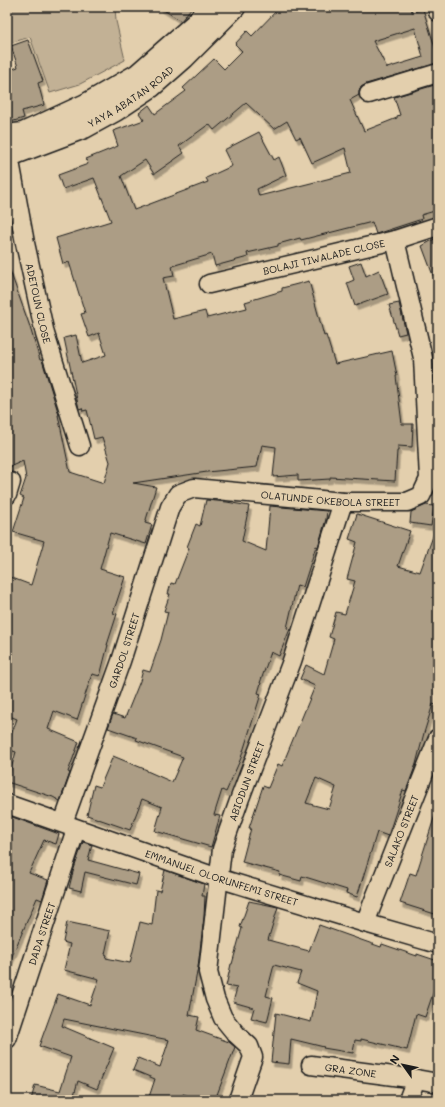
<svg xmlns="http://www.w3.org/2000/svg" width="445" height="1107" font-family="Mali,sans-serif">
	<style>
		.green { fill: #c2b195; stroke: #6f6658 }
		.building { fill: #ac9d85; stroke: #1c1c1c; fill-rule: evenodd; filter: url(#shadow) }
		.lines { fill: none; stroke-linecap: round; stroke-linejoin: round }
		.minor-casing { stroke: #1c1c1c; stroke-width: 21 }
		.major-casing { stroke: #1c1c1c; stroke-width: 25 }
		.minor { stroke: #e3cfad; stroke-width: 18 }
		.major { stroke: #e3cfad; stroke-width: 22 }
		.labels { text-anchor: middle; dominant-baseline: central; stroke-width: 3; stroke-linejoin: round; paint-order: stroke }
		.street-label { font-size: 10px; fill: #1c1c1c; stroke: #e3cfad }
	</style>
	<defs>
		<filter id="shadow"><feDropShadow dx="2.5" dy="4.5" stdDeviation="0" flood-color="#0004"/></filter>
	</defs>
	<rect width="100%" height="100%" fill="#e3cfad"/>
	<filter id="ink" filterUnits="userSpaceOnUse"><feTurbulence type="fractalNoise" baseFrequency=".025" numOctaves="2"/><feDisplacementMap in="SourceGraphic" scale="8" xChannelSelector="R" yChannelSelector="G"/><feConvolveMatrix kernelMatrix="1 2 1 2 8 2 1 2 1" color-interpolation-filters="sRGB"/></filter>
	<g filter="url(#ink)">
		<!-- green -->
		<path class="green" d="M7,7H115L116,21L125,60L80,84L50,93L30,37L7,44Z"/>
		<!-- building -->
		<g class="building">
			<path d="M159,7H192L181,21Z"/>
			<path d="M280,7H411L412,12L423,9L438,57V63L366,84L361,87L359,91V95L350,100L364,131L397,118V116L400,115L394,97L438,84V210L421,215L422,219L376,234L372,222L301,240L300,238L278,244V246L247,253L248,257L215,266L212,254L172,266L174,276L163,278L173,319L205,311L207,318L247,308L245,302L282,291V288L309,281L324,336L326,335L335,364L392,351L397,376H396L402,424H413L412,447L398,446V451H397L395,481L330,477V479L298,481V475L273,477L276,447L262,445L257,467L207,472L133,483L156,487L145,523L152,525L146,544L110,533L100,569L125,577L113,613L117,614L107,645H108L100,676L92,674L77,720L54,711L48,729L79,742L68,772L70,773L60,801L53,797L7,782L16,752L7,749V746L17,719L7,715V576L31,585L44,541L13,532L24,498L20,496L26,478L23,461L7,468V269L9,268L29,324L40,360H42L59,415H58L70,472L104,483L110,462L102,437L94,439L87,410L83,411L82,408L79,409L64,338L76,335L82,363L106,355L99,333L89,337L81,314L85,313L69,262L63,264L56,238L111,221L94,178L63,189L58,175L88,164L86,159L118,146L113,131L144,120L139,113L149,105L155,114L186,91L183,88L214,59L224,69L242,51L235,44L247,31L252,36ZM415,28L423,57L387,68L373,41ZM246,103L274,129L287,121L296,139L300,137L312,163L345,148L351,173L259,196L257,189L286,175L279,157L274,160L259,132L224,150L232,166L206,178L208,182L134,210L121,176L145,160L154,174L184,153L179,146L209,124L214,130Z"/>
			<path d="M28,40L43,81L38,83L44,105L22,111L24,118L7,123V71L18,67L11,46Z"/>
			<path d="M438,237V285L437,286L422,246Z"/>
			<path d="M361,262L366,276L379,270L388,294L355,306L347,283L354,280L349,266Z"/>
			<path d="M399,303L406,333L398,335L389,305Z"/>
			<path d="M206,500L227,502L249,506L242,541L266,551L270,506L327,511L326,519L318,547L316,546L303,587L297,585L287,628L290,629L279,656L271,652L260,683H261L258,693L261,694L241,758L226,792L222,790L214,815L220,816L211,847L155,831L162,807L142,799L130,830L87,815L94,785L100,787L113,756L147,770V771L172,782L183,757L136,740L137,738L108,728L113,714L125,718L140,681L143,670L150,672L161,640L168,612L164,611L170,594H168L171,583L175,584L189,548L187,547L196,524L200,526Z"/>
			<path d="M426,505L434,506L431,526L410,523L411,512Z"/>
			<path d="M357,514L410,531L398,566L420,572L436,528H438V706L433,704L424,733L416,764L406,791L403,790L388,836L377,832L357,897L346,893L347,890L302,876L301,881L279,875L280,872L242,862L251,828H249L263,786L268,788L278,764L282,766L315,686L300,679L306,665L324,674L334,639L329,637L336,612L345,614L355,581L347,579L357,542L349,539ZM316,778L336,787L329,809L306,803Z"/>
			<path d="M7,815L59,834L56,844L44,840L29,873L48,880L42,900L37,898L7,968Z"/>
			<path d="M435,815H438V915L400,903L410,873L416,875Z"/>
			<path d="M83,842L92,845L88,860L139,874L136,885L85,872L81,891L69,888L73,872Z"/>
			<path d="M165,870L204,884L202,896H205L204,917L198,967L189,1015L199,1017L196,1030L229,1042L235,1047L215,1100H201L183,1094L182,1100H148L155,1079L133,1070L138,1058L160,1067L169,1040L64,1019L62,1026L114,1048L97,1089L78,1081L74,1095L78,1096L77,1100H31L35,1085L60,1091L71,1057L39,1046L58,994L90,1005L99,979L64,970L70,944L63,942L67,922L110,931L105,954L107,955L106,958L130,963L140,922L152,925L156,890L160,891Z"/>
			<path d="M249,901L278,907L268,940L309,951L319,925L381,947L382,944L417,956V954L438,961V979L425,1017L416,1014L407,1050L361,1039V1041L355,1040L353,1053L323,1048L324,1047L291,1039L289,1064L271,1062L276,1013L311,1022L317,991L297,983L301,972L274,965L266,996L273,998L267,1022L251,1018L254,1008L233,1002L237,988L226,986L231,964H232L242,928L240,927Z"/>
		</g>
		<g class="lines">
			<!-- minor casing -->
			<g class="minor-casing">
				<g id="minor">
					<path d="M437,7L438,12"/>
					<path d="M369,94L438,73"/>
					<path id="s1" d="M9,156L25,243L45,334L80,446"/>
					<path id="s2" d="M209,284L395,240L438,226"/>
					<path d="M7,495L11,482"/>
					<path id="s3" d="M7,804L218,878L365,923L438,944"/>
					<path id="s4" d="M63,823L121,661L170,507L178,494L194,488L343,502H407L421,496L429,479L423,358L395,240"/>
					<path id="s5" d="M365,923L438,738"/>
					<path id="s6" d="M7,1039L76,829"/>
					<path id="s7" d="M311,1065L416,1079L438,1083"/>
					<path id="s8" d="M238,1100L253,1057L249,1046L236,1034L223,1018L215,999L208,972L222,849L240,798L292,661L343,502"/>
					<path d="M408,1100L416,1079"/>
				</g>
			</g>
			<!-- major casing -->
			<g class="major-casing">
				<g id="major">
					<path d="M7,136L23,134L86,105L138,75L195,25L211,7"/>
					<path id="s9" d="M7,156L84,127L115,110L151,86L184,57L234,7"/>
				</g>
			</g>
			<!-- minor -->
			<use href="#minor" class="minor"/>
			<!-- major -->
			<use href="#major" class="major"/>
		</g>
	</g>
	<g class="labels">
		<!-- street labels -->
		<g class="street-label">
			<text stroke="none"><textPath href="#s9" startOffset="138">YAYA ABATAN ROAD</textPath></text>
			<text stroke="none"><textPath href="#s2" startOffset="118">BOLAJI TIWALADE CLOSE</textPath></text>
			<text stroke="none"><textPath href="#s1" startOffset="150">ADETOUN CLOSE</textPath></text>
			<text stroke="none"><textPath href="#s4" startOffset="503">OLATUNDE OKEBOLA STREET</textPath></text>
			<text stroke="none"><textPath href="#s4" startOffset="183">GARDOL STREET</textPath></text>
			<text stroke="none"><textPath href="#s8" startOffset="340">ABIODUN STREET</textPath></text>
			<text stroke="none"><textPath href="#s5" startOffset="99">SALAKO STREET</textPath></text>
			<text stroke="none"><textPath href="#s3" startOffset="227">EMMANUEL OLORUNFEMI STREET</textPath></text>
			<text stroke="none"><textPath href="#s6" startOffset="111">DADA STREET</textPath></text>
			<text stroke="none"><textPath href="#s7" startOffset="40">GRA ZONE</textPath></text>
		</g>
	</g>
	<!-- margin -->
	<rect width="445" height="1107" fill="none" stroke="#e3cfad" stroke-width="24"/>
	<rect x="12" y="12" width="421" height="1083" fill="none" stroke="#1c1c1c" stroke-width="1.5" filter="url(#ink)"/>
	<!-- north arrow -->
	<g transform="translate(403 1065) rotate(303)" stroke="#e3cfad" stroke-width="3" paint-order="stroke">
	<path d="M0-3L7 15L0 10L-7 15Z" fill="#1c1c1c"/>
	<text y="-6" font-size="11" font-weight="bold" text-anchor="middle" fill="#1c1c1c">N</text>
	</g>
</svg>
